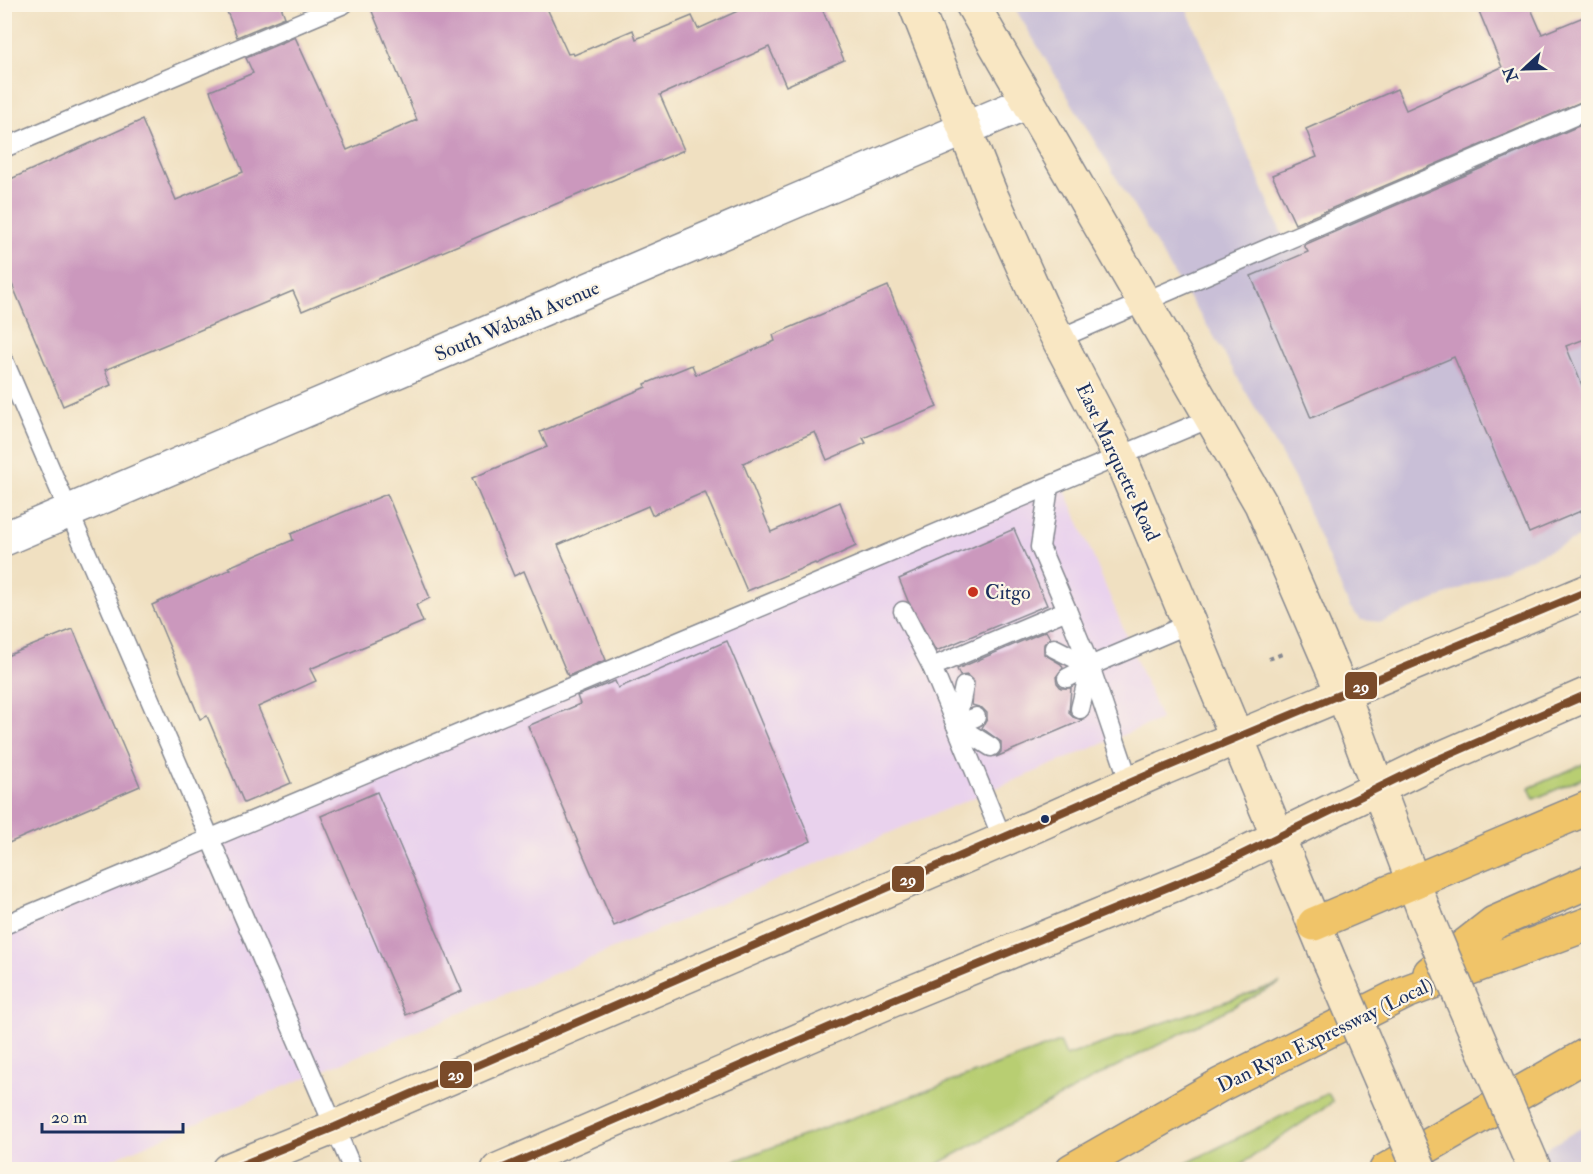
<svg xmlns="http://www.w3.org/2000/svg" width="1593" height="1174" font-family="'IM FELL Double Pica',serif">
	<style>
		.built { fill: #e9d2ed }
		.industrial { fill: #c9bfd7 }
		.green { fill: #b8ce72; stroke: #6a7e68; stroke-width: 1.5 }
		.building { fill: #cb98bd }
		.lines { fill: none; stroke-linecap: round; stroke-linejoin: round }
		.lane-casing { stroke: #868890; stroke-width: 21 }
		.street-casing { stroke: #868890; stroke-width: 36 }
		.secondary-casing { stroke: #868890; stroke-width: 36 }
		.highway-casing { stroke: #868890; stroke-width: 36 }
		.path { stroke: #868890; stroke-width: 4; stroke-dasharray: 4.5 4.5; stroke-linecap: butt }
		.lane { stroke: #fff; stroke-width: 18 }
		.street { stroke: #fff; stroke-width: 33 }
		.secondary { stroke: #f9e7c3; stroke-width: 33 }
		.highway { stroke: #f0c469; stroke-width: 33 }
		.secondary-bridge-casing { stroke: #868890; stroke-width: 36; stroke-linecap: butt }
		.secondary-bridge { stroke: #f9e7c3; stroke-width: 33 }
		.bus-1-casing { stroke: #fcf5e5; stroke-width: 12 }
		.bus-1 { stroke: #7a4b2a; stroke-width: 8 }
		.poi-dot { fill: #c8321e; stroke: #fcf5e5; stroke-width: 2 }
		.bus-dot { fill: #1b2f5e; stroke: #fcf5e5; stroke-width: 2 }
		.labels { text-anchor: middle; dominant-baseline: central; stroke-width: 4.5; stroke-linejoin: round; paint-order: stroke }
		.street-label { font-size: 20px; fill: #1b2f5e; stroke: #fcf5e5 }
		.poi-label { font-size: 20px; fill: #1b2f5e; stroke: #fcf5e5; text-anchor: start }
		.line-badge { stroke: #fcf5e5; stroke-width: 2 }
		.badge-label { font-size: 16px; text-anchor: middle; font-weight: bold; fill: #fff }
	</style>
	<rect width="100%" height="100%" fill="#fcf5e5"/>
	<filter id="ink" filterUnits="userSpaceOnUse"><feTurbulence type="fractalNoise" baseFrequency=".0167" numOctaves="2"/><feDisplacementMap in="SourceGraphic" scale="12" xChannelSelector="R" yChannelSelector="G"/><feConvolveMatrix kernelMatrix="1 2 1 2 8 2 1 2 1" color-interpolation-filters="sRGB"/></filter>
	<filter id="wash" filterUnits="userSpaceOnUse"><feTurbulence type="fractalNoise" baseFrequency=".008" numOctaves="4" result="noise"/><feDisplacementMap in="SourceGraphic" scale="24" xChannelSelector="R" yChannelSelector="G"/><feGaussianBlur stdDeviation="1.35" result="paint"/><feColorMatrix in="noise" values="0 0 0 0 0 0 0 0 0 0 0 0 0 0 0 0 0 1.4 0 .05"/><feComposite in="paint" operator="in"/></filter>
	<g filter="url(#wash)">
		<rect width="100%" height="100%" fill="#f0e0c1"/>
		<!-- built -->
		<path class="built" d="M1062,482L1161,719L88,1169H5L4,925Z"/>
		<!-- industrial -->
		<g class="industrial">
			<path d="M1013,5H1185L1285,241L1588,110V534L1382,622L1361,620L1349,606L1295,480L1257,411L1212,333L1181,286Z"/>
			<path d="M1588,1124V1169H1511Z"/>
		</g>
		<!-- green -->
		<g class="green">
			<path d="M1588,762V776L1534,799L1529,788Z"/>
			<path d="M1280,983L1109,1070L929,1169H713L1060,1042L1066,1056Z"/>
			<path d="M1328,1093L1333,1102L1234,1169H1175Z"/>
		</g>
		<g id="blocks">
			<!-- building -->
			<g class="building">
				<path d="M224,4H280L285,17L237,37Z"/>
				<path d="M369,4H545L568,54L573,53L574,55L633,30L636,39L692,16L698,29L753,4H820L844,60L786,86L769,47L660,95L684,150L302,311L293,291L105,370L111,385L63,406L4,265V182L142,120L176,200L243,172L210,91L253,73L246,58L295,37L347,150L417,120Z"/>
				<path d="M1476,4H1529L1542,34L1588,15V99L1295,224L1272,175L1317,157L1306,129L1397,89L1406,110L1502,67Z"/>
				<path d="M1588,122V338L1566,346L1588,400V508L1529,533L1454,357L1311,418L1251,276L1308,252L1304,245Z"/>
				<path d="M888,286L937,407L863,438L866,443L827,460L815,432L743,463L771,532L840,502L856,546L816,565L815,563L747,591L705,492L652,515L648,506L558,545L606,660L568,676L524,571L514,576L472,478L547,447L540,432L646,387L645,384L692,365L696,375L775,341L773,335Z"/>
				<path d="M387,494L430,598L416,605L423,622L310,669L316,681L258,707L291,783L244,803L207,716L200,719L152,605L231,569L229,567L293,540L291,534Z"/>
				<path d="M1014,529L1047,605L936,651L908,601L899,579Z"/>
				<path d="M73,629L140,786L4,845V657Z"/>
				<path d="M1046,631L1050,638L1044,644V654L1061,664L1063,668L1056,677L1057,683L1061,688H1071L1069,713L1073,717L1083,720L996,757L1001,752V742L982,728L987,719V713L982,708L972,705L974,682L967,675L960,676L957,669Z"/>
				<path d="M727,641L811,841L614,926L528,726L580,704L577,696L615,681L618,688Z"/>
				<path d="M377,792L462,991L406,1015L321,816Z"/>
			</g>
		</g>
	</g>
	<g filter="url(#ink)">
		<use href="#blocks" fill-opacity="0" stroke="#868890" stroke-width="1.5"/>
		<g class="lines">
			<!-- lane casing -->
			<g class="lane-casing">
				<g id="lane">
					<path d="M4,148L344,4"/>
					<path d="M1058,339L1588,110"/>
					<path d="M4,361L353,1170"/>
					<path d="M1067,610L1090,666L1191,623"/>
					<path d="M903,611L932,667"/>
					<path d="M1054,648L1090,666L1130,784"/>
					<path d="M1067,678L1090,666"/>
					<path d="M1080,709L1090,668"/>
					<path d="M956,725L991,747"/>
					<path d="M956,725L964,686"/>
					<path d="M956,725L976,717"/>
					<path d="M1003,840L932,667L1067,610L1040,547L1049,487"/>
					<path d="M4,925L1213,417"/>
				</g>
			</g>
			<!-- street casing -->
			<g class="street-casing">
				<path id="street" d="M4,539L1028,102"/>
			</g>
			<!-- secondary casing -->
			<g class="secondary-casing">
				<g id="secondary">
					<path d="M915,4L991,195L1041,306L1120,457L1330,962"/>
					<path d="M972,4L1261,504L1343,694L1427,919"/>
					<path d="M228,1170L335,1127L1003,840L1164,768L1588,591"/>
					<path d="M498,1170L890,1001L1210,870L1423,766L1588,694"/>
				</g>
			</g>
			<!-- highway casing -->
			<g class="highway-casing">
				<g id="highway">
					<path d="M1314,924L1588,808"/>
					<path d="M1430,973L1494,923L1588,882"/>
					<path d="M1072,1170L1220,1085L1406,992L1588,924"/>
					<path d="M1386,1170L1588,1054"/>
				</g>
			</g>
			<!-- path -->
			<path class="path" d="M1269,659L1282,654"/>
			<!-- lane -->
			<use href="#lane" class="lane"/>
			<!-- street -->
			<use href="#street" class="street"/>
			<!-- secondary -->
			<use href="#secondary" class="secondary"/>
			<!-- highway -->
			<use href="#highway" class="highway"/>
			<!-- secondary-bridge casing -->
			<g class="secondary-bridge-casing">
				<g id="secondary-bridge">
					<path d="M1427,919L1535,1170"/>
					<path d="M1330,962L1420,1170"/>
				</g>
			</g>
			<!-- secondary-bridge -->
			<use href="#secondary-bridge" class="secondary-bridge"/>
			<!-- bus-1 casing -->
			<g class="bus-1-casing">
				<g id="bus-1">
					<path d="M229,1170L335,1127L1164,768L1588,591"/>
					<path d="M499,1170L890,1001L1210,870L1423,766L1588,694"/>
				</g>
			</g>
			<!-- bus-1 -->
			<use href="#bus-1" class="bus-1"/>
		</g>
	</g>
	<!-- markers -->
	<circle class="poi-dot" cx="973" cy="592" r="6"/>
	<circle class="bus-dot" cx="1045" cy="819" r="5"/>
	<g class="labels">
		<!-- street labels -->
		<g class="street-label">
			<text transform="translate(517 321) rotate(-23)">South Wabash Avenue</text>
			<text transform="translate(1118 462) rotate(65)">East Marquette Road</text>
			<text transform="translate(1325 1035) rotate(-26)">Dan Ryan Expressway (Local)</text>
		</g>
		<!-- poi labels -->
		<g class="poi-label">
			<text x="985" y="592">Citgo</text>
		</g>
	</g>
	<g class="line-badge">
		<rect x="1344" y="671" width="34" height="29" rx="6" fill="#7a4b2a"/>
		<rect x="891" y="865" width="34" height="28" rx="6" fill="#7a4b2a"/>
		<rect x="439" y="1060" width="34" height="29" rx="6" fill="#7a4b2a"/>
	</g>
	<g class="badge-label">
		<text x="1361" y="692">29</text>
		<text x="908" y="885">29</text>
		<text x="456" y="1080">29</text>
	</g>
	<!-- margin -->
	<rect width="1593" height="1174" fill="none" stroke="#fcf5e5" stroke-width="24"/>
	<!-- north arrow -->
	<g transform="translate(1524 69) rotate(248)" stroke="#fcf5e5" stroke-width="4.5" paint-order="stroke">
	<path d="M0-4.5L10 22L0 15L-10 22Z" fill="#1b2f5e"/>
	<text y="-9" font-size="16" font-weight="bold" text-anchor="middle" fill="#1b2f5e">N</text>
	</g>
	<!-- scale -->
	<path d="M42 1123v9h141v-9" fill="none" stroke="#1b2f5e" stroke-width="3"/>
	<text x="51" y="1123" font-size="18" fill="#1b2f5e" stroke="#fcf5e5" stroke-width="4.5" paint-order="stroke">20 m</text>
</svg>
